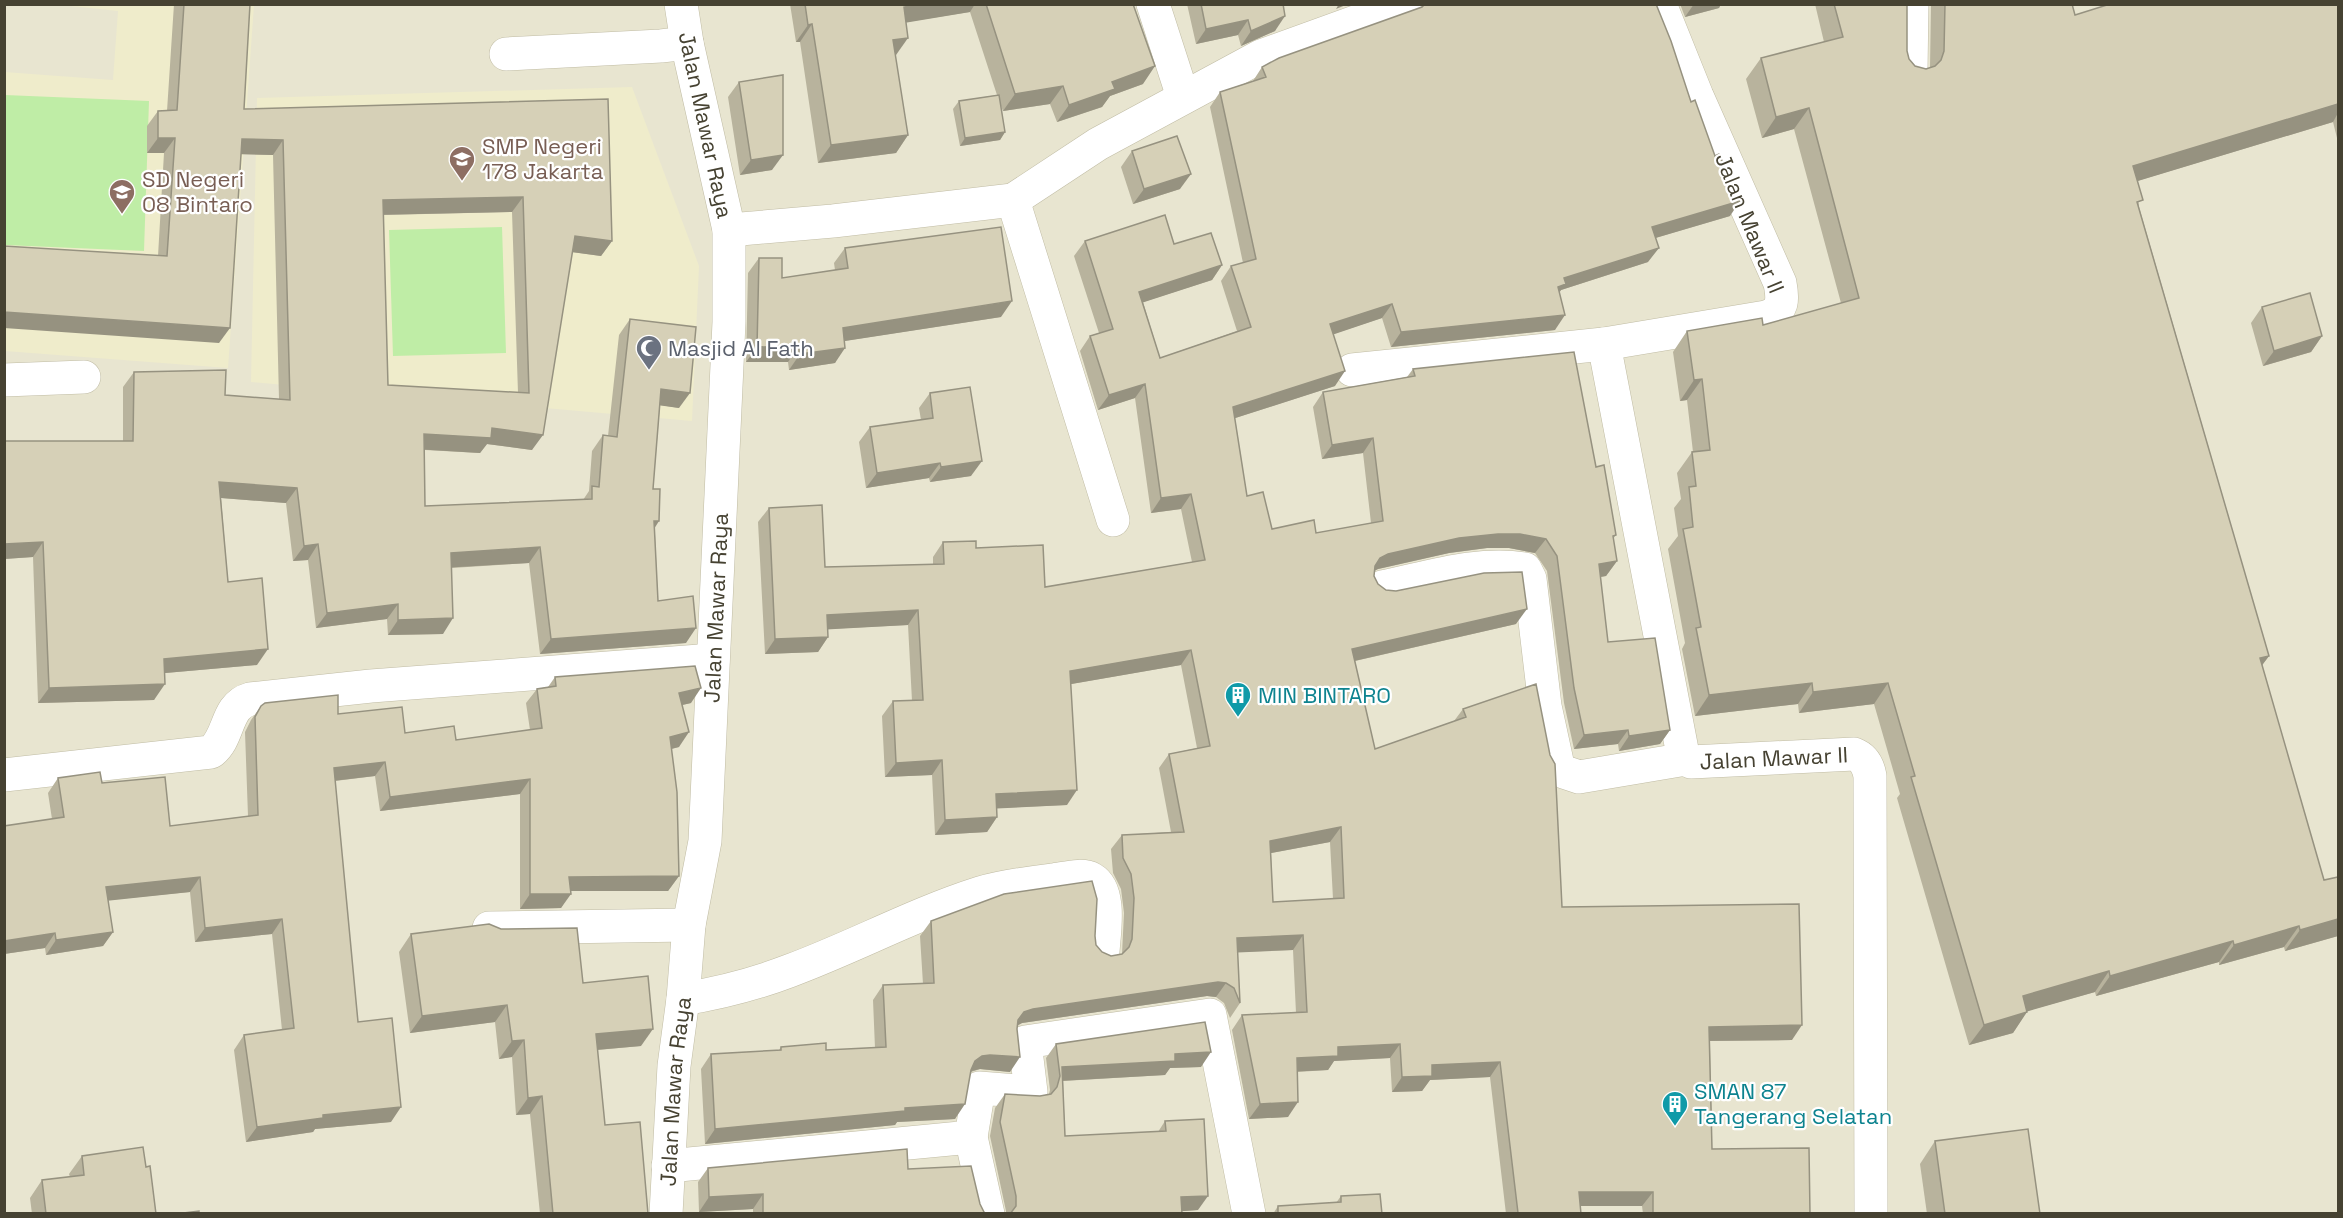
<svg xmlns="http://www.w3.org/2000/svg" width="2343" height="1218" font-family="'Space Grotesk',sans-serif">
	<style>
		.residential { fill: #e8e5d0 }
		.education { fill: #efeccb }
		.park { fill: #bfeda6 }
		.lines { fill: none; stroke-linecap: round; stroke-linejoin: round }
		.minor-casing { stroke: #c0bca4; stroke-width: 34 }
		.minor { stroke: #fff; stroke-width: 33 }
		.wall { fill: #b8b39d; fill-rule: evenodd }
		.shaded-wall { fill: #969280 }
		.building { fill: #d6d0b7; stroke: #969280; stroke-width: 1.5; fill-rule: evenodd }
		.labels { text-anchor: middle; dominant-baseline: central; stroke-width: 4.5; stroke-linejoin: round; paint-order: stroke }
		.street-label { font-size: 22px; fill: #464232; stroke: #fff }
		.education-label { font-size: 22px; fill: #785e54; stroke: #fff; text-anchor: start }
		.worship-label { font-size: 22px; fill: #5b616d; stroke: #fff; text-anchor: start }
		.culture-label { font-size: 22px; fill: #0d838f; stroke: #fff; text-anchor: start }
	</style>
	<rect width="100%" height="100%" fill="#f4f2e3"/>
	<!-- residential -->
	<rect class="residential" x="5" y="5" width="2333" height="1208"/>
	<!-- education -->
	<g class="education">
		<path d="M62,5H254L228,368L5,351L4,72L113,80L118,11Z"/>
		<path d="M632,87L699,266L692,421L251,382L257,98Z"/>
	</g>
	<!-- park -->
	<g class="park">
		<path d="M5,95L149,101L144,251L5,245Z"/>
		<path d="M502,227L506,353L393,356L389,230Z"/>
	</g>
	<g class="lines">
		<!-- minor casing -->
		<g class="minor-casing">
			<g id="minor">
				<path d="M1153,4L1183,97"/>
				<path d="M506,54L661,46L687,43"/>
				<path d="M1911,71L1912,4"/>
				<path d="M1013,200L1113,520"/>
				<path d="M729,230L833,221L1013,200L1098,144L1261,56L1405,4"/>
				<path id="s1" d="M1604,344L1683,755L1691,762L1854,754C1864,758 1868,765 1870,776L1871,1214"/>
				<path d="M1352,370L1604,344L1766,317C1784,311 1783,299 1780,283L1697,96L1660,4"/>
				<path d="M4,380L84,377"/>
				<path d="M1382,587C1427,578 1478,561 1525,569L1530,579L1545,706L1558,766L1564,772L1579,777L1686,759"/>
				<path d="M4,775L211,752C230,738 225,706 250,699L371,686L713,660"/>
				<path d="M489,928L689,925"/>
				<path d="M683,999C720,993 755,984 789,971C854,947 914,914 980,893C1003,886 1028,883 1052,880C1063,879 1082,873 1092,879C1112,891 1104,933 1103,952"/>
				<path d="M971,1137L988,1214"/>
				<path d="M668,1166L971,1137L979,1088L1031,1092L1025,1042L1210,1015L1249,1214"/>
				<path id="s2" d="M666,1214L674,1066L683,999L689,925L705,841L729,322V230L687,43L681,4"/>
			</g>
		</g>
		<!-- minor -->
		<use href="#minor" class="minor"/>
	</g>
	<!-- wall -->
	<g class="wall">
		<path d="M174,4H250L244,109L608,99L612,241L601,256L572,252L532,450L487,444L480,453L425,450V506L583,500L589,491L592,451L603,435L608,436L619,335L630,319L679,408L660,405L653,489L658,601L686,643L540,654L529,563L452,568L443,634L388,635L387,619L316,628L308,560L293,561L286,503L221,498L228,582L257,665L165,673L154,700L38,703L33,557L4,559L123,441V387L134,372L225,395L279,399L273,155L241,154L219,343L158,256L164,153H147V126L158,111H167ZM512,212L518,393L388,385L383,215Z"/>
		<path d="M790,4H1133L1143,84L1110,96L1102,107L1057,122L1050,104L1003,111L1001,106L1005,132L1000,140L960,146L953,109L959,101L997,95L970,12L906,22L896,55L895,56L908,135L896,153L818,163L800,42H796Z"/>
		<path d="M1187,4H1283L1275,31L1241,46L1238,35L1196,44Z"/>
		<path d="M1423,4H1656L1730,216L1655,238L1648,262L1561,290L1559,293L1555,330L1391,347L1382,318L1333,334L1335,386L1235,418L1247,496L1272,529L1316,533L1371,523L1363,453L1322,459L1313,407L1323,392L1407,377L1413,369L1596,467L1616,535L1613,539L1617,561L1606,576L1600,577L1608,642L1670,730L1660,744L1619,751L1618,744L1574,749L1564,703L1547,571L1535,553L1509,548H1487L1449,553L1378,569L1374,571V576L1378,584L1386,590L1516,624L1355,661L1375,749L1454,721L1463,709L1562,907L1792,1040L1710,1041L1712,1149L1810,1214H1643L1642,1206H1580L1581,1214H1506L1490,1077L1430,1080L1422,1091L1392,1092L1390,1058L1334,1061L1328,1070L1297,1072L1288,1117L1249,1119L1232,1030L1242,1015L1296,1013L1293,950L1237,952L1240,1003L1230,1018L1224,1003L1216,997L1207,996L1022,1023L1017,1026L1010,1072L980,1069L971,1072L955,1119L897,1122L895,1125L705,1144L701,1069L711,1054L779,1050L781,1047L826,1050L875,1048L873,1000L883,985L923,984L920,936L931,921L1095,936L1096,945L1102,952L1111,956L1122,954L1124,913L1121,889L1113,873L1111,849L1122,835L1171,832L1159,768L1169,754L1197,748L1181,665L1071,684L1067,805L997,808V817L987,832L935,835L932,775L885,777L882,716L893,701H912L908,625L827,629L828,637L818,652L765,654L758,522L769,508L825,567L933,564V557L943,542L976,548L1045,587L1192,562L1181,509L1151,513L1135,398L1098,410L1080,351L1090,336L1099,333L1074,256L1085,241L1174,244L1222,265L1212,280L1143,302L1160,358L1237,331L1221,281L1231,266L1243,263L1210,107L1220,92L1253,81L1262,67L1422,7ZM1330,842L1333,899L1273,902L1271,853Z"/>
		<path d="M1680,4H1721L1719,8L1685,17Z"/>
		<path d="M1815,4H1907V51L1909,59L1915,66L1926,69L1930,68L1931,4H2072L2075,15L2338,4V142L2333,122L2137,181L2139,207L2269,656L2262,665L2324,880L2338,877V936L2285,951L2284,947L2219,965V962L2096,996L2095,992L2027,1011L2013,1033L1969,1045L1897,798L1900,794L1874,704L1799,713L1798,704L1695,716L1682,649L1685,643L1668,549L1678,536L1674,508L1681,499L1677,473L1692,452H1693L1687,400L1680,401L1673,352L1687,331L1763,325L1841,303L1794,129L1762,138L1746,79L1761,58L1824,42Z"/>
		<path d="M739,82L772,170L740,175L728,97Z"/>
		<path d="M1132,151L1180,189L1133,204L1121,167Z"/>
		<path d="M845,248L1001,317L844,341L835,363L789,370L788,362H746L748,273L759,258L782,278L835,270L834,263Z"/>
		<path d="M2262,307L2322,336L2311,352L2263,366L2251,323Z"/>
		<path d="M930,393L971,476L930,482L929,478L866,488L859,442L870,427L921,420L919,408Z"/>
		<path d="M555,677L691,703L682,705L679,747L671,749L679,876L668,891H571L561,908L520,909V794L380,811L375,776L335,781L358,1022L391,1122L315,1129L313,1132L246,1142L234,1050L244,1035L282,1030L272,934L195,942L190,892L108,900L113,932L103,946L46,955L45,948L4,954V826L52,819L48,793L58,778L102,783L170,826L248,816L245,732L251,720L261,706L338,714L405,733L456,740L530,730L526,703L537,689L548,687Z"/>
		<path d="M411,934L583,983L641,1046L597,1050L605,1125L648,1214H540L530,1114L516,1115L512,1057L499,1059L495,1022L410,1033L399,952Z"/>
		<path d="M1056,1044L1201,1067L1170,1068L1165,1075L1063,1081L1065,1136L1158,1132L1165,1121L1198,1210L1182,1211V1214H1006V1211L990,1136L995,1108L1005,1094L1040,1096L1049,1094L1050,1090L1046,1058Z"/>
		<path d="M1935,1141L2040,1214H1927L1920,1164Z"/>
		<path d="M82,1156L146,1167L156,1214H32L30,1198L42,1180L70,1177L69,1174Z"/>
		<path d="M708,1168L908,1169L980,1204L984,1212L986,1214H753V1209L699,1212L698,1182Z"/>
		<path d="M1341,1196L1382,1214H1273L1278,1206L1336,1203Z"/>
	</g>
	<!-- shaded-wall -->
	<g class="shaded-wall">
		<path d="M921,4H975L970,12L892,25L904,7Z"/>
		<path d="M1339,4H1348L1336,9Z"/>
		<path d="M1694,4H1721L1719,8L1685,17Z"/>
		<path d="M1285,16L1275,31L1241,46L1251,31Z"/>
		<path d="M1248,20L1238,35L1196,44L1206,29Z"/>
		<path d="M812,24L800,42H796L808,25Z"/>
		<path d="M908,38L896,55L880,58L893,40Z"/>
		<path d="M1155,66L1143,84L1110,96L1102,107L1057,122L1069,105L1112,82Z"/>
		<path d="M1063,86L1050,104L1003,111L1015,94Z"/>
		<path d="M2338,104V113L2333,122L2118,187L2133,166Z"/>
		<path d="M1809,108L1794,129L1762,138L1776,117Z"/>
		<path d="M1005,132L1000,140L960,146L965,138Z"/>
		<path d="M908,135L896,153L818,163L831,145Z"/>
		<path d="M158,138H175L164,153H147Z"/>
		<path d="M242,139L283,140L273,155L231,154Z"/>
		<path d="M783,155L772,170L740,175L751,160Z"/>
		<path d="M1191,174L1180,189L1133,204L1144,189Z"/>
		<path d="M523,197L512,212L372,215L383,200Z"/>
		<path d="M1740,201L1730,216L1642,242L1652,227Z"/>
		<path d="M575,236L612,241L601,256L564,251Z"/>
		<path d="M1659,248L1648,262L1561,290L1555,299L1547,301L1564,278Z"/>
		<path d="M1222,265L1212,280L1129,307L1139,292Z"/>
		<path d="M1012,301L1001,317L832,343L843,328Z"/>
		<path d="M1392,304L1382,318L1320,339L1330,324Z"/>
		<path d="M4,312L230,328L219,343L4,328Z"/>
		<path d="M1565,315L1555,330L1391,347L1401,332Z"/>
		<path d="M2322,336L2311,352L2263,366L2274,351Z"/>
		<path d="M799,346L788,362H746L757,347Z"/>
		<path d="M845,348L835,363L789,370L800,354Z"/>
		<path d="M1345,371L1335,386L1223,422L1233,407Z"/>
		<path d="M1702,379L1687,400L1680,401L1694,380Z"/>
		<path d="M1145,384L1135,398L1098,410L1109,395Z"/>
		<path d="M661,389L690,393L679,408L650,404Z"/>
		<path d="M492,428L543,435L532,450L487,444L480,453L414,449L424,434Z"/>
		<path d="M1373,438L1363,453L1322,459L1332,445Z"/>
		<path d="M982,461L971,476L930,482L941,467Z"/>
		<path d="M940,463L929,478L866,488L877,473Z"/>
		<path d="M219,482L297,488L286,503L209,497Z"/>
		<path d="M1191,494L1181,509L1151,513L1161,498Z"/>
		<path d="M654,521H659L649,537Z"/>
		<path d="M1498,534H1520L1546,539L1535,553L1509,548H1487L1449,553L1378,569L1370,573L1380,558L1388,554L1459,538Z"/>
		<path d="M43,542L33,557L4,559V544Z"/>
		<path d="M318,544L308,560L293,561L304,546Z"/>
		<path d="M540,547L529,563L441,568L451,553Z"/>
		<path d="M1617,561L1606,576L1588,579L1599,564Z"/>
		<path d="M398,604L387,619L316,628L327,613Z"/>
		<path d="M1527,609L1516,624L1341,664L1352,649Z"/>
		<path d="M918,610L908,625L817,630L827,615Z"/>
		<path d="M453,618L443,634L388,635L398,620Z"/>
		<path d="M696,628L686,643L540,654L551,639Z"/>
		<path d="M828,637L818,652L765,654L775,639Z"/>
		<path d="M268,649L257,665L154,674L164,659Z"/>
		<path d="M1191,650L1181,665L1060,686L1070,671Z"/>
		<path d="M2269,656L2254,676L2260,658Z"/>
		<path d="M1812,683L1798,704L1695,716L1709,695Z"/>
		<path d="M1888,683L1874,704L1799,713L1813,692Z"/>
		<path d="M165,684L154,700L38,703L49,688Z"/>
		<path d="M701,688L691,703L669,708L679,693Z"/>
		<path d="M1628,730L1618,744L1574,749L1584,735Z"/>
		<path d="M1670,730L1660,744L1619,751L1629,736Z"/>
		<path d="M689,732L679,747L659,752L670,737Z"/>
		<path d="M942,760L932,775L885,777L896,763Z"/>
		<path d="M385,762L375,776L324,782L334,768Z"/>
		<path d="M530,779L520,794L380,811L390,797Z"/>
		<path d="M1077,790L1067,805L986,809L996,794Z"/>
		<path d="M997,817L987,832L935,835L945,820Z"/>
		<path d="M1341,827L1330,842L1260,855L1270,841Z"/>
		<path d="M679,876L668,891H559L569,877Z"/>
		<path d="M200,877L190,892L96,902L106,887Z"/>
		<path d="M530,894H571L561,908L520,909Z"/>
		<path d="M282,919L272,934L195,942L205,928Z"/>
		<path d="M2338,919V936L2285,951L2300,930Z"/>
		<path d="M2299,926L2284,947L2219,965L2234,945Z"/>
		<path d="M113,932L103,946L46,955L56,940Z"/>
		<path d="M55,933L45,948L4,954V941Z"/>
		<path d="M1303,935L1293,950L1226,953L1237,938Z"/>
		<path d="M2233,941L2219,962L2096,996L2110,976Z"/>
		<path d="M2109,971L2095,992L2008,1017L2023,996Z"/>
		<path d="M1218,982L1226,983L1216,997L1207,996L1022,1023L1014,1027L1024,1012L1033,1009Z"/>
		<path d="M507,1005L495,1022L410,1033L422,1016Z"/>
		<path d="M2027,1012L2013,1033L1969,1045L1984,1025Z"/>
		<path d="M1802,1025L1792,1040L1699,1041L1709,1027Z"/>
		<path d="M653,1029L641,1046L584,1051L596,1034Z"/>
		<path d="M524,1040L512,1057L499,1059L512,1041Z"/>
		<path d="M1400,1044L1390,1058L1334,1061L1328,1070L1286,1072L1297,1058L1338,1047Z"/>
		<path d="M1211,1052L1201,1067L1170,1068L1165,1075L1059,1081L1062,1067L1175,1054Z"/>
		<path d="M990,1055L1020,1057L1010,1072L980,1069L972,1071L965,1076L975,1061L982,1056Z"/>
		<path d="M1500,1062L1490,1077L1430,1080L1422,1091L1392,1092L1402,1077L1432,1065Z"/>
		<path d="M542,1096L530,1114L516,1115L528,1098Z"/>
		<path d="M1298,1102L1288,1117L1249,1119L1260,1104Z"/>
		<path d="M965,1104L955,1119L897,1122L895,1125L705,1144L715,1129L905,1108Z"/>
		<path d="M401,1107L391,1122L315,1129L313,1132L246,1142L257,1127L323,1115Z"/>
		<path d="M1579,1192H1653L1642,1206H1568Z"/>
		<path d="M763,1194L753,1209L699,1212L709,1197Z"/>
		<path d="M1208,1196L1198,1210L1171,1212L1181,1197Z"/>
	</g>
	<!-- building -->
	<g class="building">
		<path d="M184,4H250L244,109L608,99L612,241L575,236L543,435L492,428L491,438L424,434L425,506L592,499V486L599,487L603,435L617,437L630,319L696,327L690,393L661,389L653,489H660L659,521H654L658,601L693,596L696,628L551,639L540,547L451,553L453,618L398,620V604L327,613L318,544L304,546L297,488L219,482L228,582L262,578L268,649L164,659L165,684L49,688L43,542L4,544V441H133L134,372L226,370L225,395L290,400L283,140L242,139L230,328L4,312V246L167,256L175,138H158V111L177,110ZM523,197L529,393L388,385L383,200Z"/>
		<path d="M805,4H921L904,7L908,38L893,40L908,135L831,145L812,24L808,25Z"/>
		<path d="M986,4H1133L1155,66L1112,82L1115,89L1069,105L1063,86L1015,94Z"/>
		<path d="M1201,4H1283L1285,16L1251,31L1248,20L1206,29Z"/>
		<path d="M1425,4H1656L1671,41L1691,102L1695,100L1715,156L1719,154L1740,201L1652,227L1659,248L1564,278L1566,284L1558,287L1565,315L1401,332L1392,304L1330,324L1345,371L1233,407L1247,496L1263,492L1272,529L1314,520L1316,533L1383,521L1373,438L1332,445L1323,392L1415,376L1413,369L1574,352L1596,467L1604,465L1616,535L1613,536L1617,561L1599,564L1608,642L1655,638L1670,730L1629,736L1628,730L1584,735L1574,688L1557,556L1546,539L1520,534H1498L1459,538L1388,554L1380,558L1375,566L1374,576L1378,584L1386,590L1396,591L1484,573L1522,572L1527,609L1352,649L1375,749L1466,717L1463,709L1536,684L1550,755L1555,764L1562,907L1799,904L1802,1025L1709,1027L1712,1149L1809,1148L1810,1214H1653V1192H1579L1581,1214H1517L1518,1213L1500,1062L1432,1065V1076L1402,1077L1400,1044L1338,1047V1056L1297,1058L1298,1102L1260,1104L1242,1015L1307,1012L1303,935L1237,938L1240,1003L1234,988L1226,983L1218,982L1033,1009L1024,1012L1018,1020L1017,1029L1020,1057L990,1055L982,1056L975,1061L971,1070L965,1104L905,1108V1111L715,1129L711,1054L781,1050V1047L826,1043V1050L886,1047L883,985L934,983L931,921L1004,894L1092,881L1097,899L1095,936L1096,945L1102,952L1111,956L1122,954L1129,947L1132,939L1134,898L1131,874L1123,858L1122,835L1184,832L1169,754L1210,746L1191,650L1070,671L1077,790L996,794L997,817L945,820L942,760L896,763L893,701L923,700L918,610L827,615L828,637L775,639L769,508L822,505L825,567L944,564L943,542L976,541V548L1043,545L1045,587L1205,560L1191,494L1161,498L1145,384L1109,395L1090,336L1113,329L1085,241L1165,215L1174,244L1211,233L1222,265L1139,292L1160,358L1251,327L1231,266L1256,259L1220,92L1266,77L1262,67L1279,58L1422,7ZM1341,827L1344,898L1273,902L1270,841Z"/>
		<path d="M1834,4H1907V51L1909,59L1915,66L1926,69L1935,66L1941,60L1944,51L1945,4H2072L2075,15L2110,4H2338V104L2133,166L2143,200L2137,202L2269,656L2260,658L2324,880L2338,877V919L2300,930L2299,926L2234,945L2233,941L2110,976L2109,971L2023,996L2027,1012L1984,1025L1911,777L1915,776L1888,683L1813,692L1812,683L1709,695L1696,628L1701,627L1683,529L1693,527L1689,487L1696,486L1692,452L1710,450L1702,379L1694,380L1687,331L1762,318L1763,325L1859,298L1809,108L1776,117L1761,58L1843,37Z"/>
		<path d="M783,75V155L751,160L739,82Z"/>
		<path d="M999,95L1005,132L965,138L959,101Z"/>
		<path d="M1177,136L1191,174L1144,189L1132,151Z"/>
		<path d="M1001,227L1012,301L843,328L845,348L800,354L799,346L757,347L759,258H782V278L848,268L845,248Z"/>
		<path d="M2310,293L2322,336L2274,351L2262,307Z"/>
		<path d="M970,387L982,461L941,467L940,463L877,473L870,427L933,418L930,393Z"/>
		<path d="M695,666L701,688L679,693L689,732L670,737L677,792L679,876L569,877L571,894H530V779L390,797L385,762L334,768L358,1022L392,1018L401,1107L323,1115V1118L257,1127L244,1035L294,1028L282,919L205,928L200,877L106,887L113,932L56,940L55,933L4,941V826L64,817L58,778L100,772L102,783L165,777L170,826L258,815L255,717L261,706L265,703L338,695V714L402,707L405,733L454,726L456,740L542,728L537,689L556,686L555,677Z"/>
		<path d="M489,924L501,929L577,928L583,983L648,976L653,1029L596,1034L605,1125L640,1122L648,1214H553L542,1096L528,1098L524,1040L512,1041L507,1005L422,1016L411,934Z"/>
		<path d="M1205,1022L1211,1052L1175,1054V1061L1062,1067L1065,1136L1166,1131L1165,1121L1204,1119L1208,1196L1181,1197L1182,1214H1010L1016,1206V1196L1000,1122L1005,1094L1040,1096L1051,1094L1057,1087L1060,1076L1056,1044Z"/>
		<path d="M2028,1129L2040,1214H1945L1935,1141Z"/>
		<path d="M143,1147L146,1167L150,1166L156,1214H46L42,1180L84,1175L82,1156Z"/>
		<path d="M907,1149L908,1169L971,1166L980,1204L984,1212L986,1214H763V1194L709,1197L708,1168Z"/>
		<path d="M1380,1194L1382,1214H1278V1206L1341,1202V1196Z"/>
		<path d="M199,1211V1214H175Z"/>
	</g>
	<!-- icons -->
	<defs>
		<g id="school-pin" transform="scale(1.35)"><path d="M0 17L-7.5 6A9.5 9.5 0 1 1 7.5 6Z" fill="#8d6e63" stroke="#fff"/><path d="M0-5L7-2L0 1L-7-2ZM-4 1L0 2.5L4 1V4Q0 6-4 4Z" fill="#fff"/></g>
		<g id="mosque-pin" transform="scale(1.35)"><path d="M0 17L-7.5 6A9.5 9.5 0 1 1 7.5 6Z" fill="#6b7280" stroke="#fff"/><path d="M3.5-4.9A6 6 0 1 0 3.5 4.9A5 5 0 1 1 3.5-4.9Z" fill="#fff"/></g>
		<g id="building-pin" transform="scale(1.35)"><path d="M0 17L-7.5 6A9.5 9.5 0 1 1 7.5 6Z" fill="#0f9aa8" stroke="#fff"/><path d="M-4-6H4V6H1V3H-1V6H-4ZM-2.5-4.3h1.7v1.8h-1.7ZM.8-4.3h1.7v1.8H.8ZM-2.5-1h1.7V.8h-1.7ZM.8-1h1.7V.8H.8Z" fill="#fff"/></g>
	</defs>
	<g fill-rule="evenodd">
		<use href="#school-pin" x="462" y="159"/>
		<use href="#school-pin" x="122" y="192"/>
		<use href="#mosque-pin" x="649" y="348"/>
		<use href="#building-pin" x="1238" y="695"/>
		<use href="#building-pin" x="1675" y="1104"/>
	</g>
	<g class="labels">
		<!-- street labels -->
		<g class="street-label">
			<text transform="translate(706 125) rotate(78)">Jalan Mawar Raya</text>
			<text transform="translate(1750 223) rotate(68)">Jalan Mawar II</text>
			<text stroke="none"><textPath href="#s2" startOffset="609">Jalan Mawar Raya</textPath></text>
			<text stroke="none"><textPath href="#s1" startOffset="512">Jalan Mawar II</textPath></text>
			<text stroke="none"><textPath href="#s2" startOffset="123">Jalan Mawar Raya</textPath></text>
		</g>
		<!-- education labels -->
		<g class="education-label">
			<text x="482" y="146">SMP Negeri<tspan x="482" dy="25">178 Jakarta</tspan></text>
			<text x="142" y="179">SD Negeri<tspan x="142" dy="25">08 Bintaro</tspan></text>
		</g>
		<!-- worship labels -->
		<g class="worship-label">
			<text x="668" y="348">Masjid Al Fath</text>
		</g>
		<!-- culture labels -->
		<g class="culture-label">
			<text x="1258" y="695">MIN BINTARO</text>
			<text x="1694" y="1091">SMAN 87<tspan x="1694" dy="25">Tangerang Selatan</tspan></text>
		</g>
	</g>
	<!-- border -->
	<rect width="2343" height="1218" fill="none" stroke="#464232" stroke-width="12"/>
</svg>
